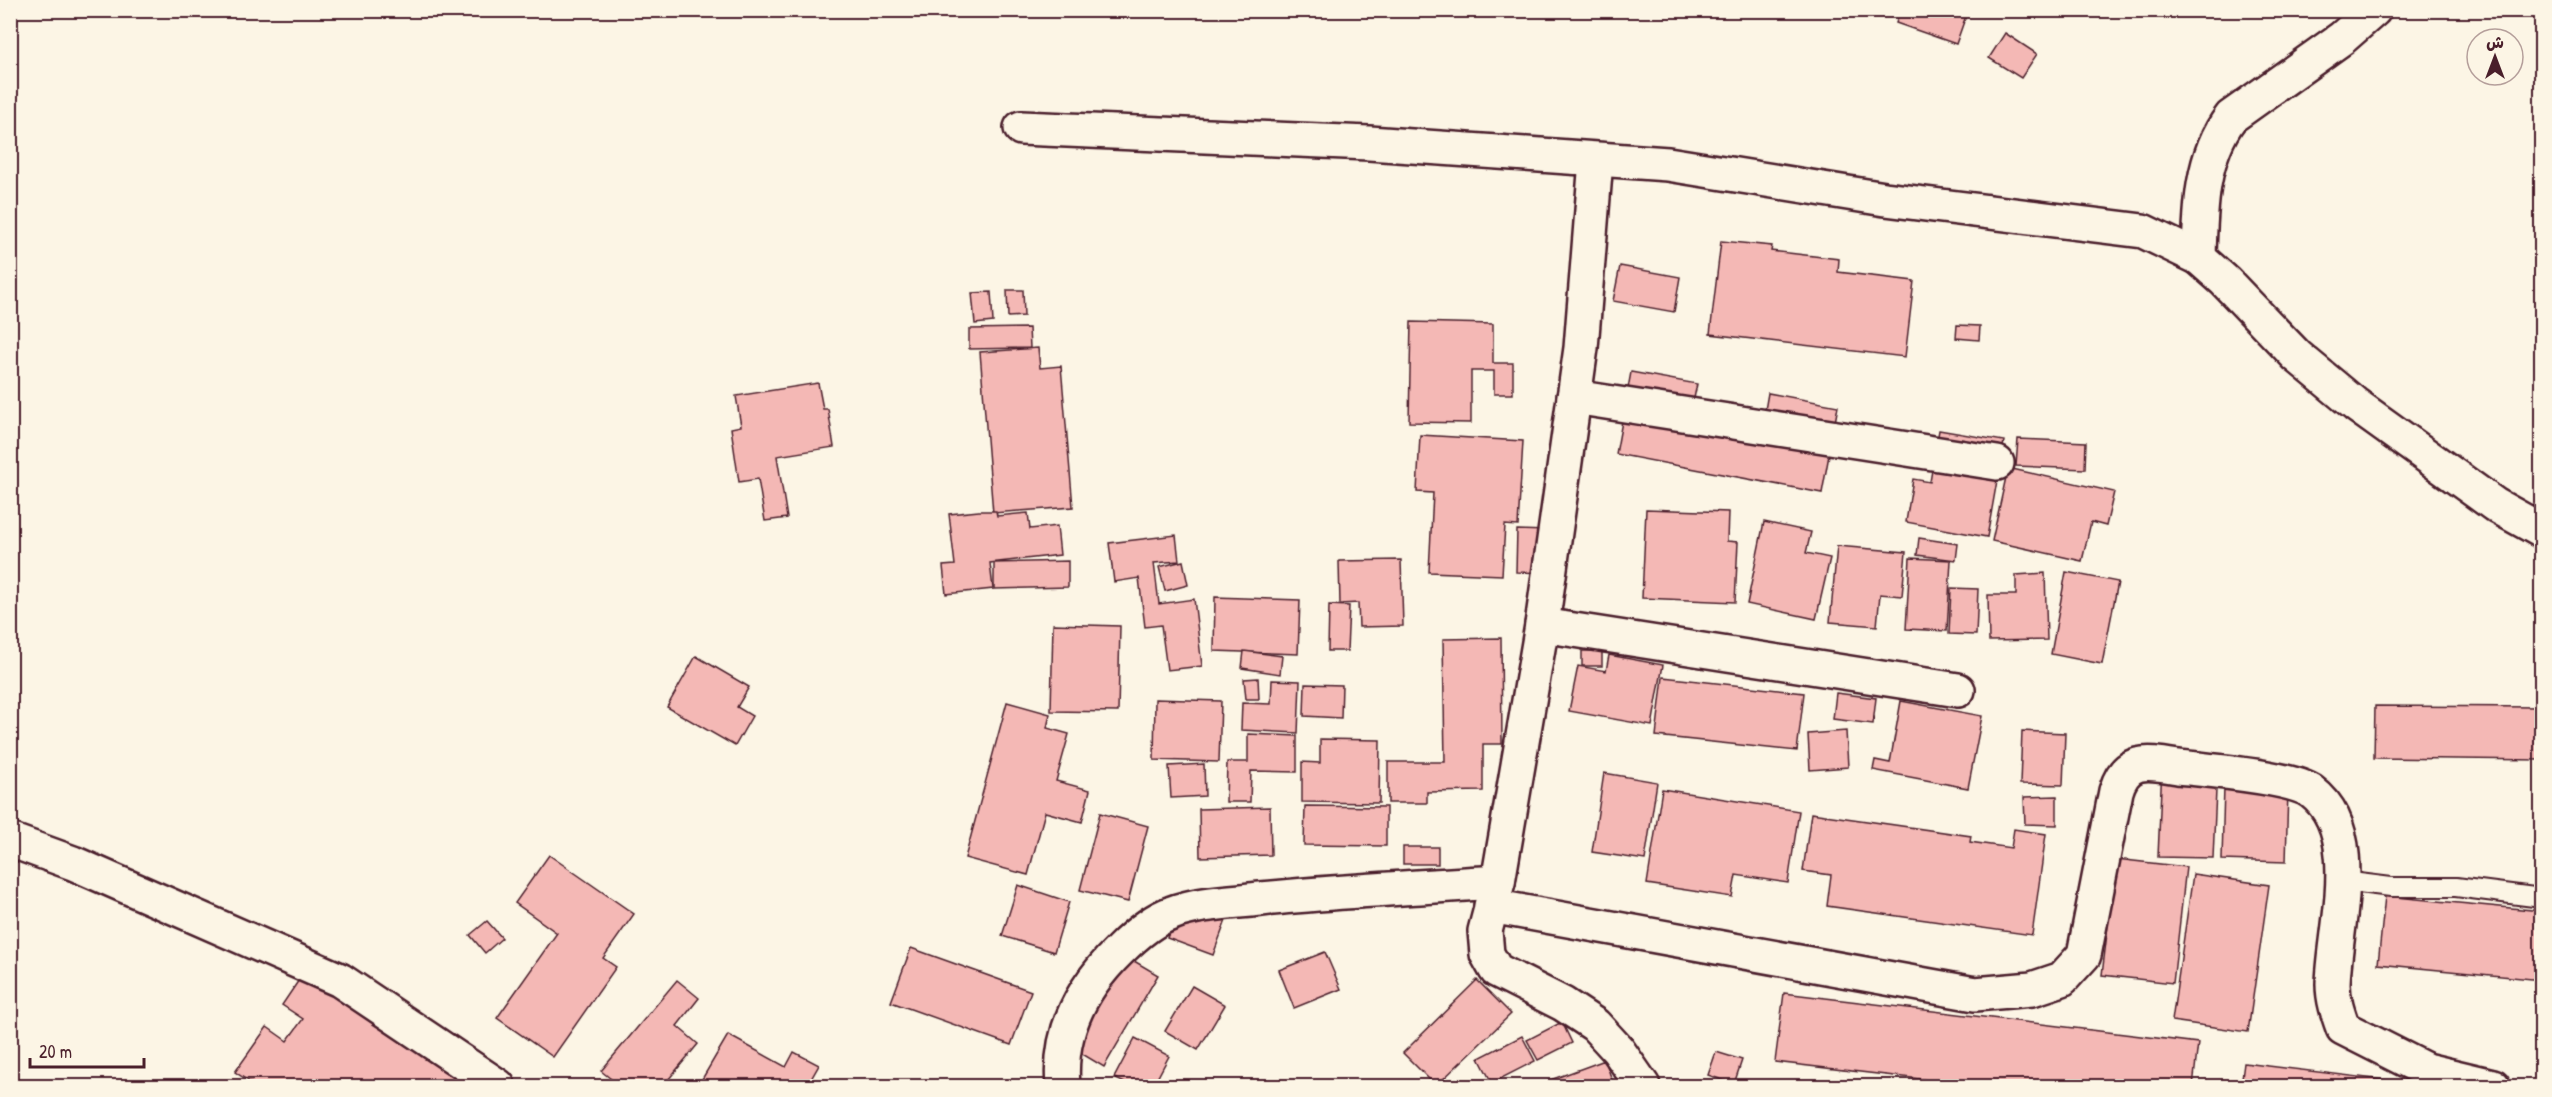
<svg xmlns="http://www.w3.org/2000/svg" width="2552" height="1097" font-family="'Patrick Hand','Playpen Sans Arabic',sans-serif">
	<style>
		.building { fill: #f4b8b5; stroke: #4a1f2b; stroke-width: 1.5 }
		.lines { fill: none; stroke-linecap: round; stroke-linejoin: round }
		.service-casing { stroke: #4a1f2b; stroke-width: 22 }
		.minor-casing { stroke: #4a1f2b; stroke-width: 38 }
		.service { stroke: #fcf5e5; stroke-width: 18 }
		.minor { stroke: #fcf5e5; stroke-width: 33 }
	</style>
	<rect width="100%" height="100%" fill="#fcf5e5"/>
	<filter id="ink" filterUnits="userSpaceOnUse"><feTurbulence type="fractalNoise" baseFrequency=".0167" numOctaves="2"/><feDisplacementMap in="SourceGraphic" scale="12" xChannelSelector="R" yChannelSelector="G"/><feConvolveMatrix kernelMatrix="1 2 1 2 8 2 1 2 1" color-interpolation-filters="sRGB"/></filter>
	<g filter="url(#ink)">
		<!-- building -->
		<g class="building">
			<path d="M1900,10H1968L1956,44L1896,23Z"/>
			<path d="M2005,33L2037,54L2021,78L1989,58Z"/>
			<path d="M1721,241L1772,246L1771,251L1839,259L1838,272L1914,281L1905,357L1710,334Z"/>
			<path d="M1620,266L1680,277L1674,312L1613,301Z"/>
			<path d="M1007,290H1023L1024,316L1008,317Z"/>
			<path d="M991,292L993,322L975,324L972,293Z"/>
			<path d="M1411,322L1493,324V363H1513V394H1494V371H1471V423L1409,422Z"/>
			<path d="M1957,325L1980,326L1979,340L1956,338Z"/>
			<path d="M1029,328L1030,348L969,349V329Z"/>
			<path d="M1038,348L1040,368L1061,366L1073,507L993,513L980,352Z"/>
			<path d="M1631,372L1697,384L1693,403L1764,416L1768,393L1838,406L1822,493L1616,454Z"/>
			<path d="M818,383L823,409H828L834,447L777,456L787,518L765,521L758,479L739,482L731,428L741,426L736,396Z"/>
			<path d="M1939,430L2004,441L1987,537L1906,522L1913,479L1930,482Z"/>
			<path d="M1420,435L1523,441L1518,526L1505,525L1502,575L1429,572L1433,493L1417,492Z"/>
			<path d="M2018,439L2086,442L2085,469L2016,466Z"/>
			<path d="M2008,468L2114,492L2106,526L2091,522L2082,561L1992,541Z"/>
			<path d="M1646,509L1728,512L1727,541L1738,542L1735,602L1642,598Z"/>
			<path d="M979,511H996L997,516L1028,513L1030,529L1057,526L1060,555L990,563L993,589L946,594L943,566L955,565L949,514Z"/>
			<path d="M1764,522L1811,532L1806,553L1830,558L1816,619L1747,604Z"/>
			<path d="M1517,530L1547,531L1546,573L1516,572Z"/>
			<path d="M1176,535L1179,561L1154,563L1159,604L1194,599L1202,666L1167,670L1161,625L1145,627L1139,578L1114,582L1109,543Z"/>
			<path d="M1919,538L1958,544L1956,560L1917,555Z"/>
			<path d="M1837,546L1906,552L1902,596L1880,594L1877,626L1830,622Z"/>
			<path d="M1910,558L1951,560L1947,631L1906,629Z"/>
			<path d="M1401,560L1403,626L1359,627L1358,603L1340,604L1339,561Z"/>
			<path d="M1068,561V587L994,589V563Z"/>
			<path d="M1183,561L1188,585L1165,591L1159,567Z"/>
			<path d="M2066,572L2118,582L2102,664L2051,654Z"/>
			<path d="M2045,573L2047,640L1989,641L1988,595H2016V575Z"/>
			<path d="M1951,588L1978,589L1976,635L1949,634Z"/>
			<path d="M1215,597L1300,600L1298,654L1214,651Z"/>
			<path d="M1329,605L1349,606L1347,651H1328Z"/>
			<path d="M1053,624L1120,626L1118,712L1051,711Z"/>
			<path d="M1501,638L1502,744H1483V791L1427,792V803H1388V762H1445L1443,639Z"/>
			<path d="M1244,651L1282,656L1280,674L1242,668Z"/>
			<rect x="1582" y="651" width="20" height="15"/>
			<path d="M1609,655L1663,665L1652,726L1569,711L1578,666L1606,671Z"/>
			<path d="M696,656L749,687L737,707L752,716L735,746L667,707Z"/>
			<path d="M1663,677L1804,693L1797,751L1656,736Z"/>
			<path d="M1258,678L1259,699H1246L1244,679Z"/>
			<path d="M1272,680L1300,681L1298,733L1241,730L1242,703L1271,704Z"/>
			<path d="M1305,684L1342,685L1341,718L1304,716Z"/>
			<path d="M1836,693L1876,698L1873,724L1833,719Z"/>
			<path d="M1155,699L1221,701L1219,762L1154,760Z"/>
			<path d="M1901,701L1982,716L1968,788L1873,770L1875,760L1890,763Z"/>
			<path d="M1007,702L1050,714L1047,728L1069,734L1056,781L1090,790L1082,822L1045,812L1028,875L965,858Z"/>
			<path d="M2375,706L2542,707V760L2374,758Z"/>
			<path d="M1846,731L1848,767L1810,770L1808,734Z"/>
			<path d="M2022,731L2065,733L2063,785L2020,784Z"/>
			<path d="M1248,734L1297,736V772L1251,771L1250,802H1226L1227,762H1248Z"/>
			<path d="M1320,739L1380,740L1379,803L1302,802V762L1320,763Z"/>
			<path d="M1204,764L1205,796L1171,798L1169,766Z"/>
			<path d="M2162,765L2217,767L2213,858L2158,857Z"/>
			<path d="M1604,773L1657,782L1645,860L1592,852Z"/>
			<path d="M2224,787L2288,789L2286,862L2222,860Z"/>
			<path d="M1662,789L1799,811L1788,883L1736,875L1732,897L1647,884Z"/>
			<path d="M2057,796V825L2025,824L2024,797Z"/>
			<path d="M1305,806L1386,807V846L1304,845Z"/>
			<path d="M1270,807L1271,855L1200,857L1199,809Z"/>
			<path d="M1100,813L1148,826L1128,902L1080,890Z"/>
			<path d="M1811,813L1971,836L1970,842L2011,848L2014,829L2046,834L2032,935L1827,906L1831,875L1803,871Z"/>
			<rect x="1403" y="847" width="35" height="17"/>
			<path d="M549,855L634,914L603,958L616,967L553,1057L497,1018L557,933L515,903Z"/>
			<path d="M2116,859L2186,867L2173,983L2102,975Z"/>
			<path d="M2193,874L2269,885L2248,1032L2172,1021Z"/>
			<path d="M1018,885L1069,902L1054,952L1002,936Z"/>
			<path d="M2385,896L2542,911V980L2378,964Z"/>
			<path d="M1181,898L1228,915L1213,955L1167,938Z"/>
			<path d="M487,921L502,938L485,953L470,935Z"/>
			<path d="M911,948L1031,991L1011,1045L891,1002Z"/>
			<path d="M1112,948L1158,975L1104,1067L1069,1046Z"/>
			<path d="M1325,952L1341,989L1294,1008L1279,970Z"/>
			<path d="M307,968L480,1086H256L235,1072L267,1027L287,1041L303,1019L282,1005Z"/>
			<path d="M677,980L699,998L677,1026L698,1044L663,1086H620L601,1071Z"/>
			<path d="M1477,980L1511,1014L1436,1086L1403,1053Z"/>
			<path d="M1192,986L1225,1005L1198,1050L1165,1031Z"/>
			<path d="M1784,993L2198,1043L2193,1086H1980L1775,1062Z"/>
			<path d="M1562,1022L1572,1043L1538,1060L1527,1040Z"/>
			<path d="M728,1035L786,1067L794,1052L819,1065L807,1086H698Z"/>
			<path d="M1522,1036L1535,1061L1492,1083L1479,1058Z"/>
			<path d="M1135,1038L1169,1056L1153,1086H1131L1114,1078Z"/>
			<path d="M1716,1052L1742,1060L1734,1084L1708,1075Z"/>
			<path d="M1605,1060L1614,1086H1534Z"/>
			<path d="M2244,1063L2417,1084L2416,1086H2241Z"/>
		</g>
		<g class="lines">
			<!-- service casing -->
			<g class="service-casing">
				<path id="service" d="M2343,881L2391,887H2456L2542,898"/>
			</g>
			<!-- minor casing -->
			<g class="minor-casing">
				<g id="minor">
					<path d="M1021,128L1369,143L1668,164L1885,199L2143,231L2199,258L2225,281L2297,356L2356,405L2495,505L2542,531"/>
					<path d="M1596,160L1581,348L1542,625L1498,882L1485,931L1487,954L1496,970L1563,1004L1595,1025L1618,1050L1643,1086"/>
					<path d="M2199,258C2200,211 2201,156 2231,117L2342,38L2374,10"/>
					<path d="M1574,397L1997,463"/>
					<path d="M1542,625L1958,690"/>
					<path d="M10,840L73,863L340,980L498,1086"/>
					<path d="M1491,906L1975,994L2032,989L2062,979L2084,955L2116,791C2126,757 2148,762 2178,767C2206,770 2292,777 2312,792C2365,832 2334,929 2333,984C2333,1000 2338,1014 2343,1028L2426,1070L2493,1086"/>
					<path d="M1063,1086C1058,1031 1082,987 1120,950C1135,935 1152,920 1172,913C1197,903 1234,902 1261,899C1340,891 1419,887 1498,882"/>
				</g>
			</g>
			<!-- service -->
			<use href="#service" class="service"/>
			<!-- minor -->
			<use href="#minor" class="minor"/>
		</g>
	</g>
	<!-- margin -->
	<rect width="2552" height="1097" fill="none" stroke="#fcf5e5" stroke-width="36"/>
	<rect x="18" y="18" width="2516" height="1061" fill="none" stroke="#4a1f2b" stroke-width="2" filter="url(#ink)"/>
	<!-- north arrow -->
	<g transform="translate(2495 57)"><circle r="28" fill="#fcf5e5" stroke="#b59f9b" stroke-width="1.5"/>
	<path d="M0-4.5L10 22L0 15L-10 22Z" fill="#4a1f2b"/>
	<text y="-9" font-size="16" font-weight="bold" text-anchor="middle" fill="#4a1f2b">ش</text>
	</g>
	<!-- scale -->
	<path d="M30 1058v9h114v-9" fill="none" stroke="#4a1f2b" stroke-width="3"/>
	<text x="39" y="1058" font-size="18" fill="#4a1f2b" stroke="#fcf5e5" stroke-width="4.5" paint-order="stroke">20 m</text>
</svg>
